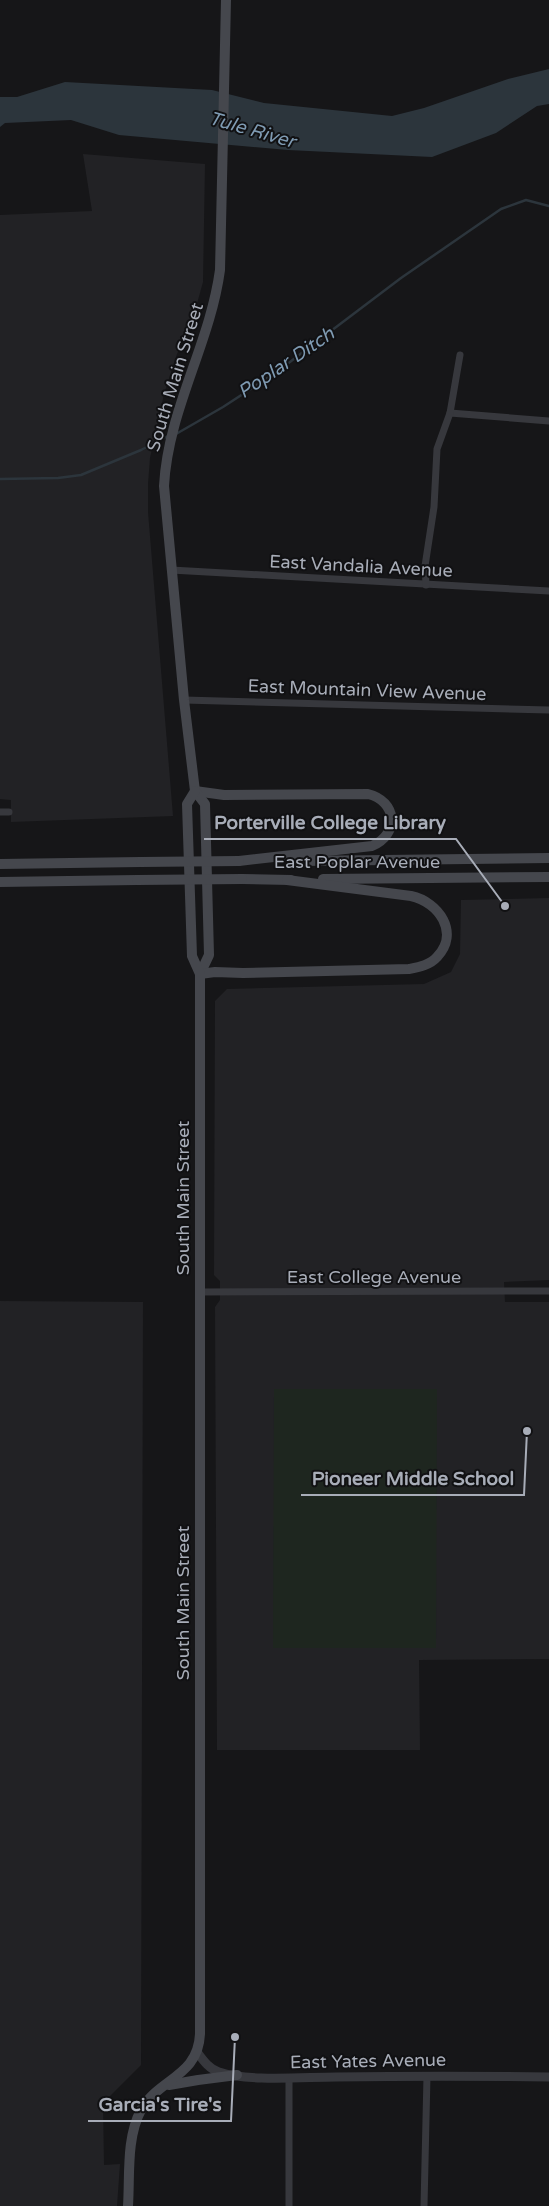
<svg xmlns="http://www.w3.org/2000/svg" width="549" height="2206" font-family="'Varela Round',sans-serif">
	<style>
		.built { fill: #222225 }
		.green { fill: #1e261f }
		.water { fill: #2c353c }
		.lines { fill: none; stroke-linecap: round; stroke-linejoin: round }
		.stream { stroke: #2c353c; stroke-width: 2.5 }
		.minor { stroke: #37383d; stroke-width: 7 }
		.tertiary { stroke: #37383d; stroke-width: 9 }
		.secondary { stroke: #45474d; stroke-width: 10 }
		.secondary-bridge { stroke: #45474d; stroke-width: 10 }
		.labels { text-anchor: middle; dominant-baseline: central; stroke-width: 4; stroke-linejoin: round; paint-order: stroke }
		.street-label { font-size: 18px; fill: #a8adb8; stroke: #111113 }
		.water-label { font-size: 19px; font-style: italic; fill: #7f9bb3; stroke: #111113 }
		.leader { fill: none; stroke: #a8adb8; stroke-width: 2 }
		.callout-dot { fill: #a8adb8; stroke: #111113; stroke-width: 2 }
		.callout-label { font-size: 19px; text-anchor: middle; font-weight: bold; fill: #a8adb8; stroke: #111113; stroke-width: 4; stroke-linejoin: round; paint-order: stroke }
	</style>
	<rect width="100%" height="100%" fill="#161618"/>
	<!-- built -->
	<g class="built">
		<path d="M83,154L205,164L203,282L193,318L177,354L164,394L150,458L148,484V512L173,816L11,822V800L0,799V215L92,211Z"/>
		<path d="M549,898V1280L504,1282L505,1302H549V1659L419,1660L420,1750H217L215,1307L220,1300V1281L214,1275L215,1001L227,989L424,984L451,972L460,954L461,900Z"/>
		<path d="M0,1301L143,1302L141,2065L103,2103L104,2165L120,2164L117,2206H0Z"/>
	</g>
	<!-- green -->
	<path class="green" d="M274,1389H437L436,1648H273Z"/>
	<!-- water -->
	<path class="water" d="M549,69V104L537,106L496,133L432,157L288,150L119,135L71,120L5,123L0,127V97H17L65,82L212,90L264,103L392,116L424,108L508,79Z"/>
	<g class="lines">
		<!-- stream -->
		<g class="stream">
			<path d="M176,434L223,407L278,371L401,278L501,209L526,200L549,206"/>
			<path d="M0,479L58,478L81,475L141,450L168,436"/>
		</g>
		<!-- minor -->
		<g class="minor">
			<path d="M450,413L549,421"/>
			<path d="M171,570L549,591"/>
			<path d="M426,585L425,566L434,507L437,449L450,413L460,355"/>
			<path d="M184,700L549,710"/>
			<path d="M0,812H9"/>
			<path d="M199,1292L549,1291"/>
			<path d="M289,2206V2078"/>
			<path d="M424,2206L427,2076"/>
		</g>
		<!-- tertiary -->
		<path class="tertiary" d="M197,2052C203,2060 209,2069 219,2072C248,2082 304,2077 336,2077C407,2076 478,2076 549,2077"/>
		<!-- secondary -->
		<g class="secondary">
			<path d="M195,791L224,795L368,794C397,801 400,834 372,846L239,861"/>
			<path d="M300,861L549,858"/>
			<path d="M0,864L141,862"/>
			<path d="M242,879L291,880"/>
			<path d="M323,879L549,877"/>
			<path d="M0,882L137,880"/>
			<path d="M200,974L209,955L205,804L195,791L184,700L164,486C168,410 210,344 220,270L226,0"/>
			<path d="M200,974L215,972L243,973L409,969C419,967 430,965 437,957C460,933 439,902 411,896L287,880"/>
			<path d="M169,2085L198,2080L237,2075"/>
			<path d="M128,2206C130,2176 126,2138 141,2110C159,2078 198,2077 200,2034V974L192,956L187,804L195,791"/>
		</g>
		<!-- secondary-bridge -->
		<g class="secondary-bridge">
			<path d="M141,862L239,861"/>
			<path d="M137,880L242,879"/>
		</g>
	</g>
	<g class="labels">
		<!-- street labels -->
		<g class="street-label">
			<text transform="translate(175 377) rotate(-73)">South Main Street</text>
			<text transform="translate(361 566) rotate(3)">East Vandalia Avenue</text>
			<text transform="translate(367 690) rotate(2)">East Mountain View Avenue</text>
			<text x="357" y="862">East Poplar Avenue</text>
			<text transform="translate(183 1198) rotate(-90)">South Main Street</text>
			<text x="374" y="1277">East College Avenue</text>
			<text transform="translate(183 1603) rotate(-90)">South Main Street</text>
			<text transform="translate(368 2061) rotate(-1)">East Yates Avenue</text>
		</g>
		<!-- water labels -->
		<g class="water-label">
			<text transform="translate(252 130) rotate(16)">Tule River</text>
			<text transform="translate(286 363) rotate(-34)">Poplar Ditch</text>
		</g>
	</g>
	<!-- callouts -->
	<path class="leader" d="M505 906L456 839H204M527 1431L524 1495H301M235 2037L231 2121H88"/>
	<g class="callout-dot">
		<circle cx="505" cy="906" r="5"/>
		<circle cx="527" cy="1431" r="5"/>
		<circle cx="235" cy="2037" r="5"/>
	</g>
	<g class="callout-label">
		<text x="330" y="829">Porterville College Library</text>
		<text x="413" y="1485">Pioneer Middle School</text>
		<text x="160" y="2111">Garcia's Tire's</text>
	</g>
</svg>
